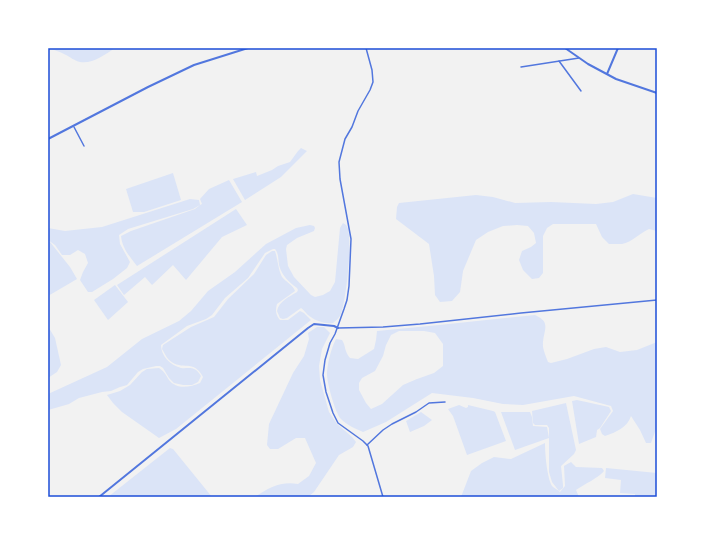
<svg xmlns="http://www.w3.org/2000/svg" width="705" height="545" font-family="'Noto Sans',sans-serif">
	<style>
		.green { fill: #dbe4f7; fill-rule: evenodd }
		.lines { fill: none; stroke-linecap: round; stroke-linejoin: round }
		.minor { stroke: #5277de; stroke-width: 1.5 }
		.tertiary { stroke: #5277de; stroke-width: 2 }
		.neatline { fill: none; stroke: #1d4ed8; stroke-width: 1.5 }
	</style>
	<rect width="100%" height="100%" fill="#f2f2f2"/>
	<!-- green -->
	<g class="green">
		<path d="M48,48H115C104,55 93,64 80,62C75,61 70,57 66,55C60,52 54,49 48,49Z"/>
		<path d="M301,148L307,151L281,177L245,200L233,179L256,172L257,176L272,170L278,166L290,162L298,151Z"/>
		<path d="M173,173L181,200L144,212H133L126,189Z"/>
		<path d="M229,180L242,202L137,266C130,257 122,248 121,236L131,231L195,209L200,205L193,209L128,229L119,235L120,244L130,262L127,268L113,279L92,292H88L80,280L83,272L88,263L85,254L78,250L70,255H62L55,245L48,240V228L65,231L102,227L190,199L199,200L200,205L202,204L200,199L209,189Z"/>
		<path d="M633,194L657,198V231L649,229C640,233 632,242 622,244C618,244 613,244 609,244L602,237L596,224H553L547,228L543,236V273L539,278L532,279L523,270L519,260L522,251L531,247L536,243L534,233L528,226L517,225L503,226L488,232L476,240L463,271L460,292L452,301L440,302L435,295L434,276L429,244L396,219L397,207L399,203L476,195L493,197L515,203L551,202L596,204L613,202Z"/>
		<path d="M236,209L247,225L222,237L186,280L173,265L152,285L145,277L124,295L117,285Z"/>
		<path d="M343,223C344,224 345,224 346,225C354,233 346,298 342,310C341,316 338,319 333,323C325,324 315,321 308,315C305,312 304,310 301,308L287,318L283,319L280,318L277,311C279,301 289,297 297,292L298,290L297,288C289,282 282,276 279,265C278,259 279,254 275,249H273L265,253L248,278L225,298L212,315L206,319L187,326L161,345C161,356 170,365 181,368C185,369 190,367 194,369C197,370 199,373 201,376L198,382L192,385H183L174,383L169,378L163,368L160,366H156L143,369L138,372L127,385L120,387L111,391L102,392L79,398L69,404L48,410V394L107,367L142,339L179,321L191,311L208,291L235,272L266,244L296,228L310,225L314,226L315,228L314,231L297,238L287,245L286,249L288,266L294,277L311,295L315,297L323,295L330,291L335,282L340,228Z"/>
		<path d="M48,242H50L70,267L77,279L48,296Z"/>
		<path d="M272,251H275C278,260 278,269 282,277C286,282 293,285 295,291L277,304C275,311 276,315 280,320H288L300,311L304,313L311,320L176,429L159,438L122,412L113,403L107,395L120,391L130,385L142,372L147,369L159,368C164,371 166,375 169,380C177,390 190,387 200,383L203,377C193,358 183,372 169,360C166,357 164,352 162,349L163,345L191,327L214,317L228,299L254,274L266,255Z"/>
		<path d="M115,285L128,302L108,320L94,300Z"/>
		<path d="M535,315C553,323 542,331 543,347C544,352 546,357 548,362L551,363L567,359L594,349L606,347L620,352L637,350L657,342V426L651,443H646L640,430L631,416C627,428 616,432 605,436L602,434L600,429L613,411L611,406L574,396L523,405L503,404L473,398L432,393L386,422L363,432C356,429 347,425 341,419C335,413 326,380 327,372C328,361 331,349 336,339L342,340C346,346 344,351 350,358L358,359L374,349L376,340L377,331L439,325ZM399,331H424L435,333L443,344V366L434,373L417,379L403,385L382,404L371,409L366,403L359,390V383L362,378L375,371L383,356L386,345L391,335Z"/>
		<path d="M317,327H324L330,333L322,349L319,366L320,380L329,412L337,424L352,437L356,442L353,447L339,455L314,492L308,497H255C268,488 281,481 298,484L309,476L316,463L305,438H296L278,449H270L267,445L269,424L293,373L304,356L309,339L308,333Z"/>
		<path d="M49,328L55,338L61,365L57,372L48,378Z"/>
		<path d="M577,400L609,407L611,411L600,428L597,430L596,437L579,444L572,401Z"/>
		<path d="M566,403L576,450L574,454L561,466L563,485V488L559,491L552,482L549,472V428L547,425H535L533,423L532,411Z"/>
		<path d="M459,405L466,408L468,407V405L493,411L495,412L506,441L467,455L453,416L448,409Z"/>
		<path d="M421,412L432,420L424,426L410,432L406,421Z"/>
		<path d="M501,412H530L532,417L533,426L547,427L549,438L515,450Z"/>
		<path d="M545,443C545,454 547,477 552,486C554,488 558,490 560,492L565,486L564,466L571,462L576,467L602,468L604,471C600,477 583,485 576,490L579,497H461L471,471L482,463L494,457L511,459Z"/>
		<path d="M170,448L173,449L212,497H108Z"/>
		<path d="M606,468L657,473V497H635V494L620,493L621,480L605,478Z"/>
	</g>
	<g class="lines">
		<!-- minor -->
		<g class="minor">
			<path d="M366,48L372,70L373,82L370,90L358,111L352,127L345,139L339,162L340,179L351,239L349,286L347,300L344,309L335,334L330,343L325,360L323,375L326,392L333,413L338,423L363,441L368,446L383,497"/>
			<path d="M559,61L581,91"/>
			<path d="M521,67L579,58"/>
			<path d="M74,127L84,146"/>
			<path d="M338,328L383,327L420,324L521,313L657,300"/>
			<path d="M367,445L383,430L392,424L416,412L429,403L445,402"/>
		</g>
		<!-- tertiary -->
		<g class="tertiary">
			<path d="M565,48L588,64L616,79L657,93"/>
			<path d="M607,74L618,48"/>
			<path d="M48,139L148,87L194,65L248,48"/>
			<path d="M99,497L308,328L314,324L334,326L338,328"/>
		</g>
	</g>
	<!-- border -->
	<rect width="705" height="545" fill="none" stroke="#ffffff" stroke-width="98"/>
	<rect x="49" y="49" width="607" height="447" class="neatline"/>
</svg>
